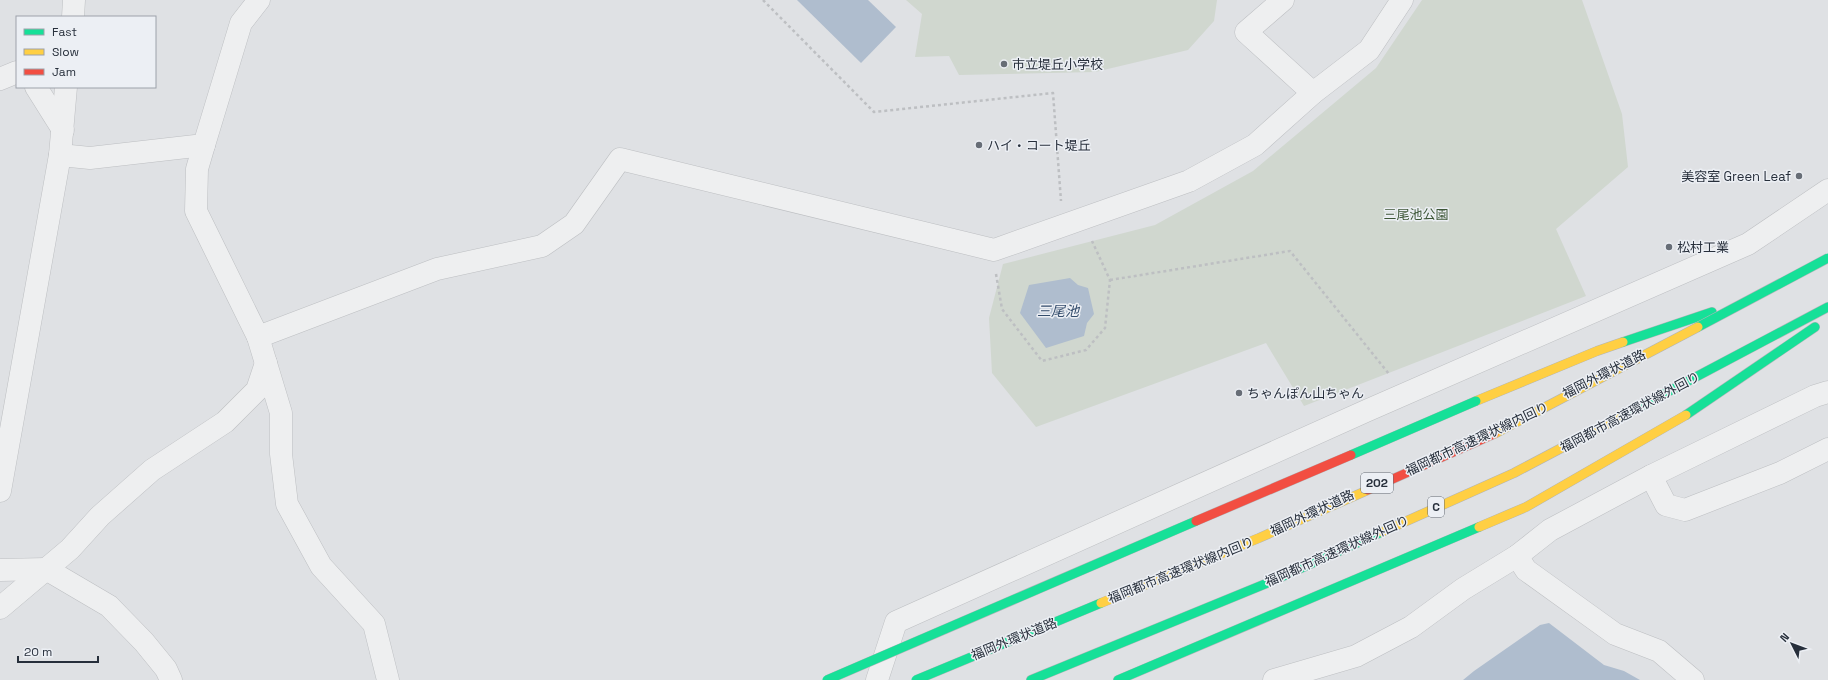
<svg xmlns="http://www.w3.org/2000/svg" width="1828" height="680" font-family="'Space Grotesk','Noto Sans JP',sans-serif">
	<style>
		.green { fill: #d0d7cf }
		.water { fill: #afbdce }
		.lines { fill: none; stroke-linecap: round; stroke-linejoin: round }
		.street-casing { stroke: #bdbfc2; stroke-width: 23 }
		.fast-casing { stroke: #b1b4b8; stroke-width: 10 }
		.slow-casing { stroke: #b1b4b8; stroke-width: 10 }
		.path { stroke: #bdbfc2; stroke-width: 2.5; stroke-dasharray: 3 3; stroke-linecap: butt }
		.street { stroke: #eeeff0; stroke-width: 22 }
		.fast { stroke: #16e098; stroke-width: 9 }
		.slow { stroke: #ffcf43; stroke-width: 9 }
		.fast-bridge-casing { stroke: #b1b4b8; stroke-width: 10; stroke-linecap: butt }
		.slow-bridge-casing { stroke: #b1b4b8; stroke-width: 10; stroke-linecap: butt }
		.jam-bridge-casing { stroke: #b1b4b8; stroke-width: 10; stroke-linecap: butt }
		.fast-bridge { stroke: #16e098; stroke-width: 9 }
		.slow-bridge { stroke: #ffcf43; stroke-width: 9 }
		.jam-bridge { stroke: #f24e42; stroke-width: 9 }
		.poi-dot { fill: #676d76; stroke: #eceff4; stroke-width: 1.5 }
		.labels { text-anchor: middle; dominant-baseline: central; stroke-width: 3; stroke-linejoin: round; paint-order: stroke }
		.shield { fill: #eceff4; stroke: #626972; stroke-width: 1 }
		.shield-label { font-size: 12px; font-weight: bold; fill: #272f3b }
		.poi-label { font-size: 13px; fill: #272f3b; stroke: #eceff4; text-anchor: start }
		.park-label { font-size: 13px; fill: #3c5636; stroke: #eceff4 }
		.street-label { font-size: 13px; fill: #272f3b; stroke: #eceff4 }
		.water-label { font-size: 14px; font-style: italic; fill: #344d6c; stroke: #eceff4 }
	</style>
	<rect width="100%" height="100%" fill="#dfe1e4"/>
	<!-- green -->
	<g class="green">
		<path d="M906,0H1217L1214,21L1188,50L1095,72L959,75L949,56L915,57L922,14Z"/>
		<path d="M1422,0H1582L1622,114L1628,167L1556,229L1586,296L1304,406L1266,343L1036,427L992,373L989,318L1003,264L1155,225L1253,171L1376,68Z"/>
	</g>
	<!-- water -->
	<g class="water">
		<path d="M797,0H868L896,27L861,63Z"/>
		<path d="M1070,278L1078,285L1088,288L1094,314L1087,323L1084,336L1046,348L1020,313L1029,285Z"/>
		<path d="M1549,623L1604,665L1624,671L1640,680H1463L1474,671L1540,625Z"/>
	</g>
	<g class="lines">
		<!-- street casing -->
		<g class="street-casing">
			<g id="street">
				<path d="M73,17L74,0"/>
				<path d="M0,79L17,72"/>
				<path d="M36,87L63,130"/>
				<path d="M1313,93L1369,50L1402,0"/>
				<path d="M204,145L197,169L196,211L258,337L437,269L542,246L574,224L620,159L994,250L1189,181L1255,145L1313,93L1246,32L1283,0"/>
				<path d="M60,155L90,158L204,145L241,23L259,0"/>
				<path d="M258,337L281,413V454L287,504L321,566L374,624L388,680"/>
				<path d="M1651,476L1666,505L1685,510L1780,473L1828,449"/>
				<path d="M0,491L60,155L66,87"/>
				<path d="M1517,556L1526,570L1615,634L1659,651L1693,680"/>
				<path d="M0,570L46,569L109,606L144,642L166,669L171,680"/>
				<path d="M0,608L70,549L100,516L152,470L225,422L257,390L266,363"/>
				<path d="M877,680L896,622L1366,411L1748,244L1828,190"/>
				<path d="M1274,680L1356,656L1411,627L1463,589L1517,556L1550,530L1651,476L1815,396L1828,392"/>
			</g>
		</g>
		<!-- fast casing -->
		<g class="fast-casing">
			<g id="fast">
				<path d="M1623,342L1712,312"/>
				<path d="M1624,415L1828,307"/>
				<path d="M1686,415L1815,327"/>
				<path d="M1031,680L1277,579L1382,532"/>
				<path d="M1118,680L1479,527"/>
			</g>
		</g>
		<!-- slow casing -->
		<g class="slow-casing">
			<g id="slow">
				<path d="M1476,401L1597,351L1623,342"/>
				<path d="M1479,527L1526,507L1686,415"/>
				<path d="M1382,532L1514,473L1624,415"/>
			</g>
		</g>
		<!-- path -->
		<g class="path">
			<path d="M763,0L874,112L1053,93L1061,201"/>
			<path d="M996,274L1002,309L1042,361L1086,350L1105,328L1110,280L1092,241"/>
			<path d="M1110,280L1290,251L1389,374"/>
		</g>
		<!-- street -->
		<use href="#street" class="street"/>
		<!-- fast -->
		<use href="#fast" class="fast"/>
		<!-- slow -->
		<use href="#slow" class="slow"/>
		<!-- fast-bridge casing -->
		<g class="fast-bridge-casing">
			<g id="fast-bridge">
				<path d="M1698,327L1828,258"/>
				<path d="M1351,455L1476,401"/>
				<path d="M827,680L1196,521"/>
				<path d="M916,680L1101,603"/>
			</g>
		</g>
		<!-- slow-bridge casing -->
		<g class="slow-bridge-casing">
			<g id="slow-bridge">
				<path d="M1494,434L1698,327"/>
				<path d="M1101,603L1259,538L1368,490"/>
			</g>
		</g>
		<!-- jam-bridge casing -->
		<g class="jam-bridge-casing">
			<g id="jam-bridge">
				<path d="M1368,490L1494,434"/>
				<path d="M1196,521L1351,455"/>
			</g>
		</g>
		<!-- fast-bridge -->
		<use href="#fast-bridge" class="fast-bridge"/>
		<!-- slow-bridge -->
		<use href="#slow-bridge" class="slow-bridge"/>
		<!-- jam-bridge -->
		<use href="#jam-bridge" class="jam-bridge"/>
	</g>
	<!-- markers -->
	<g class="poi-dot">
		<circle cx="1004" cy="64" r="4"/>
		<circle cx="979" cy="145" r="4"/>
		<circle cx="1799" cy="176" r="4"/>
		<circle cx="1669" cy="247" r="4"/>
		<circle cx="1239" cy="393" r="4"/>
	</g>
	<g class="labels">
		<!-- shield labels -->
		<g class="shield">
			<rect x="1361" y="473" width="32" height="20" rx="3"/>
			<rect x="1428" y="497" width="16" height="20" rx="3"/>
		</g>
		<g class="shield-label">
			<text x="1377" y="483">202</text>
			<text x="1436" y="507">C</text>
		</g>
		<!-- poi labels -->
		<g class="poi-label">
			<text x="1012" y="64">市立堤丘小学校</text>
			<text x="987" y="145">ハイ・コート堤丘</text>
			<text x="1791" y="176" text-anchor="end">美容室 Green Leaf</text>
			<text x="1677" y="247">松村工業</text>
			<text x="1247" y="393">ちゃんぽん山ちゃん</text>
		</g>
		<!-- park labels -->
		<g class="park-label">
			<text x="1416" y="214">三尾池公園</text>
		</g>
		<!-- street labels -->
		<g class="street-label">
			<text transform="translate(1604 374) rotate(-27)">福岡外環状道路</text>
			<text transform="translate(1630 412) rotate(-28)">福岡都市高速環状線外回り</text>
			<text transform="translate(1477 439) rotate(-25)">福岡都市高速環状線内回り</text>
			<text transform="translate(1312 513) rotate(-25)">福岡外環状道路</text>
			<text transform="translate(1337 551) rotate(-24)">福岡都市高速環状線外回り</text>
			<text transform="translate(1181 570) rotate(-22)">福岡都市高速環状線内回り</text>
			<text transform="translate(1014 639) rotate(-22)">福岡外環状道路</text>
		</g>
		<!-- water labels -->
		<g class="water-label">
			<text x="1058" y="311">三尾池</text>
		</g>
	</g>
	<!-- legend -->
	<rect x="16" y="16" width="140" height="72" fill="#eceff4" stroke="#9da2aa"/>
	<rect x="24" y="29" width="20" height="6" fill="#16e098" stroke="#9da2aa"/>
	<text x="52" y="36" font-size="12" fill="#272f3b">Fast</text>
	<rect x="24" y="49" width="20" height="6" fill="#ffcf43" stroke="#9da2aa"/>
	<text x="52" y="56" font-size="12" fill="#272f3b">Slow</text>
	<rect x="24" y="69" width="20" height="6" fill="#f24e42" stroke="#9da2aa"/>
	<text x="52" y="76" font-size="12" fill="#272f3b">Jam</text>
	<!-- north arrow -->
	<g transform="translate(1792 644) rotate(312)" stroke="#eceff4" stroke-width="3" paint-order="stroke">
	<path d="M0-3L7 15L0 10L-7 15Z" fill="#272f3b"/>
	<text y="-6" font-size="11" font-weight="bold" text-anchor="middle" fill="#272f3b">N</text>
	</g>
	<!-- scale -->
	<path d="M18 656v6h80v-6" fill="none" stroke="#272f3b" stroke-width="2"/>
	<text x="24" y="656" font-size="12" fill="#272f3b" stroke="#eceff4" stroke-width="3" paint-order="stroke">20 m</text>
</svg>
